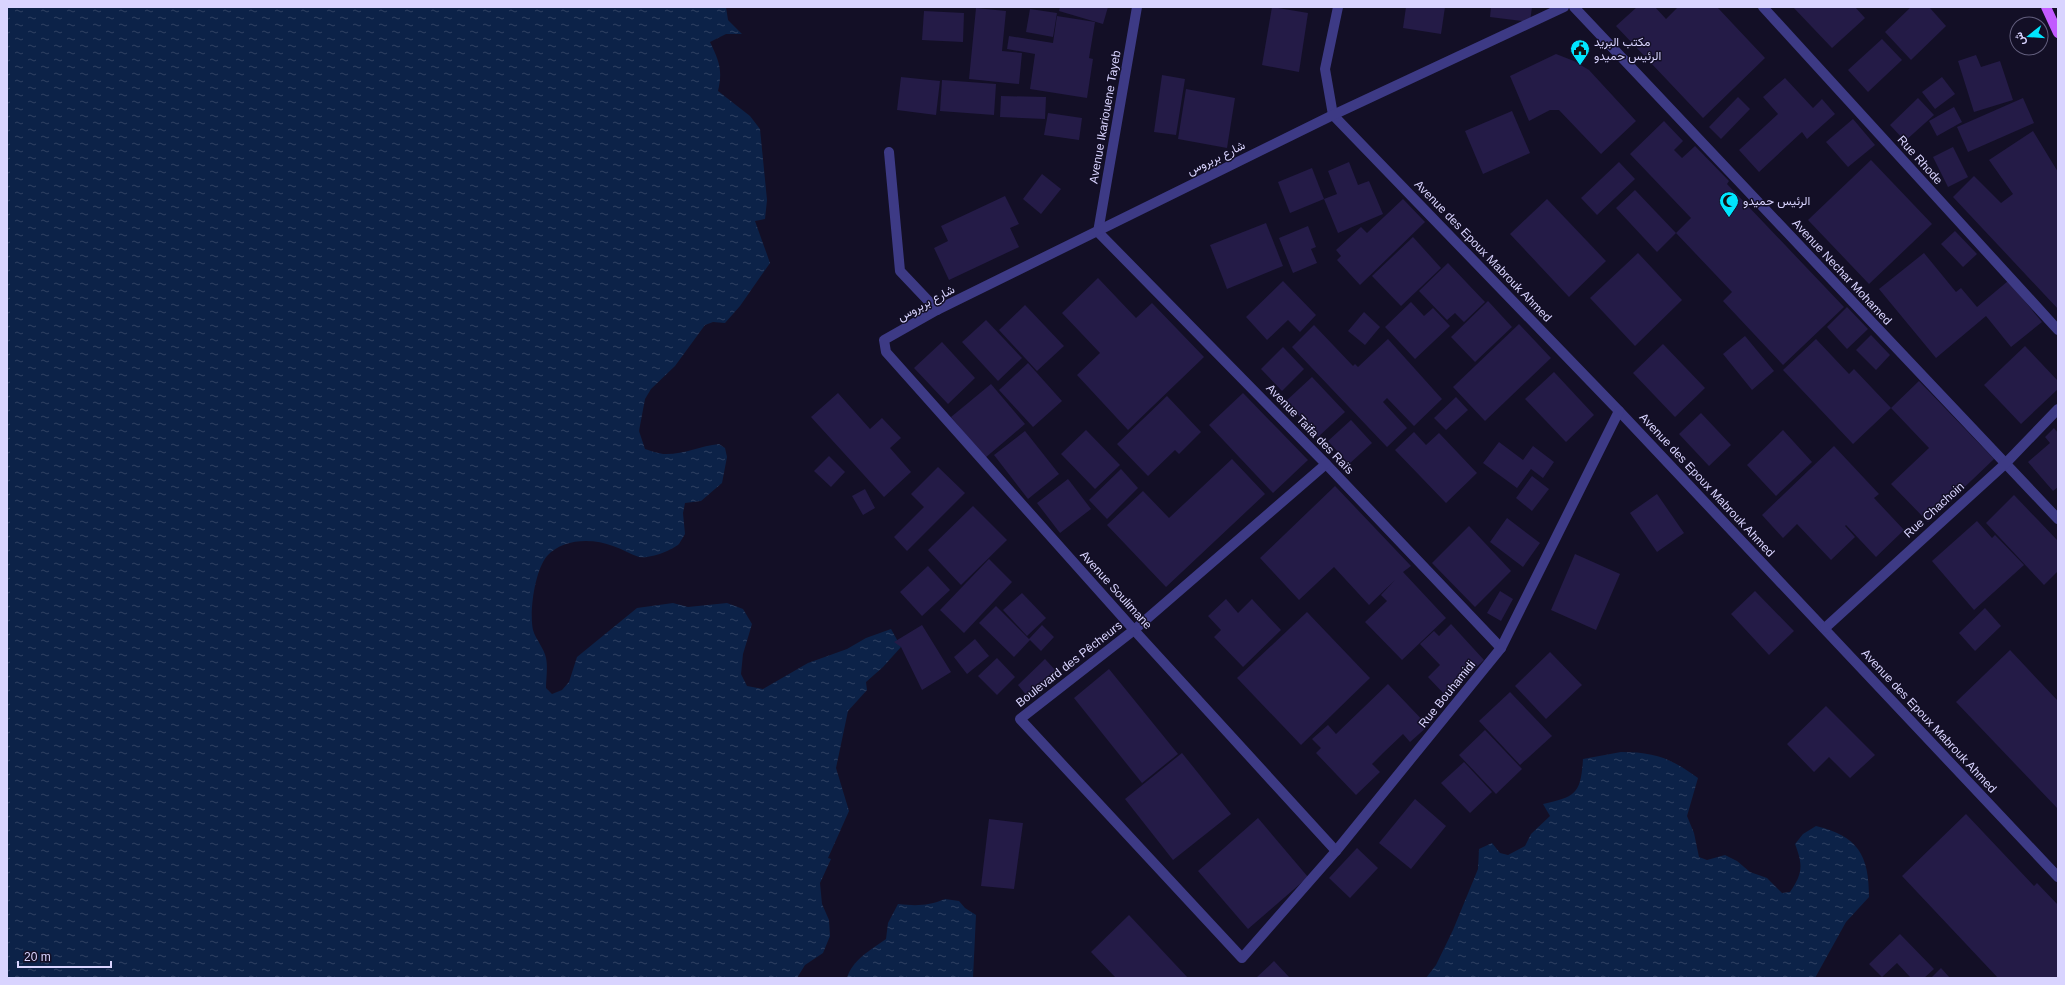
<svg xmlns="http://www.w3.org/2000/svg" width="2065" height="985" font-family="Helvetica,Vazirmatn,sans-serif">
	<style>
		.water { fill: url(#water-ripples) }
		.building { fill: #241b47 }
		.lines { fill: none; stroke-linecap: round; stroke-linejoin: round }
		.minor { stroke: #3d3a85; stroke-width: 10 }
		.major { stroke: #c25bff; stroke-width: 10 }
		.labels { text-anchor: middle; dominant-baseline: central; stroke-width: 3; stroke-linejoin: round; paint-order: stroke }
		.poi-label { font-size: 12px; fill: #d9d4ff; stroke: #130f26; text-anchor: start }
		.street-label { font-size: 12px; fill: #d9d4ff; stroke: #130f26 }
	</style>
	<defs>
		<pattern id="water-ripples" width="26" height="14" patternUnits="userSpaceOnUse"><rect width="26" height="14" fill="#0c2248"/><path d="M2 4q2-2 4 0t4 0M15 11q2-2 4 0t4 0" fill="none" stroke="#2f4163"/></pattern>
	</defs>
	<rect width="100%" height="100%" fill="#130f26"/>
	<!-- water -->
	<g class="water">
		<path d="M7,7H726L728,20L742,34H726L710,42C719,61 723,70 718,91L750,116L760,129L767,200L765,219L755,221L770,263L740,306L725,323L713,322L705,325L675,366L651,389L645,399L639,431L645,449C651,451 657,453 663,454C683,455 700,446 719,444L725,448L727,457L722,483L701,501L685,503L683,513L685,534C683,537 681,541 679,544C671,551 649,559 639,557C630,554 622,549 613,546C593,538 563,538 547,556C535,570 529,612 533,630C536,640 544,648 546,658C548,667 546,679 546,688L552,694L562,690L569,682L577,657L637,608L673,603L688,607L727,603L743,609L752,624L743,654L741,674L747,686L763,689L808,663L847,649L866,638L891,629L901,647L883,667L866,682L867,690L848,711L836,768L849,811L828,858L831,859L820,883L822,904L829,920L830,936L823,953L805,965L797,978H7Z"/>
		<path d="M1621,752C1654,752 1671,758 1698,778L1687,816L1694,833L1699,857L1707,860L1725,855L1737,861L1750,872L1767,878L1782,893L1790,892C1803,873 1803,865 1795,844L1803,834L1816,826C1858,836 1869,855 1869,897L1846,922L1815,978H1426L1436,965L1453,930L1478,869L1479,849L1492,843L1500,853L1508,855L1525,846L1531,834L1550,816L1543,804C1575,797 1581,794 1583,759Z"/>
		<path d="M945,899L959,901L965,908L976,915L973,978H847C853,959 871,950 886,939L888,923L898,904C916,906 928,906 945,899Z"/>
	</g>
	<!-- building -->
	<g class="building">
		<path d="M1060,7H1108L1103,24L1059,11Z"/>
		<path d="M1272,7L1308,13L1299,72L1262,65Z"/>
		<path d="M1406,7H1445L1441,34L1403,28Z"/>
		<path d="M1491,7H1532L1530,22L1490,17Z"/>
		<path d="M1637,7H1655L1666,19L1678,7H1717L1765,58L1703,118L1616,26Z"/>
		<path d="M1793,7H1855L1865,18L1832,48Z"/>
		<path d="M1911,7H1929L1946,26L1911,60L1885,32Z"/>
		<path d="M976,8L1006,11L1002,51L1022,53L1019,84L969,79Z"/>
		<path d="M1030,9L1057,13L1053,37L1026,32Z"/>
		<path d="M924,11L964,13L963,42L922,40Z"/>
		<path d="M1057,16L1095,22L1089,58L1093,59L1087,98L1030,89L1035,54L1007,49L1009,36L1053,43Z"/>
		<path d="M1882,39L1902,60L1868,92L1848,70Z"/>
		<path d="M1556,54L1574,61L1589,70L1636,121L1601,154L1559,110H1550L1529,121L1510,76Z"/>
		<path d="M1976,55L1981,67L2000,61L2013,100L1974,112L1958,61Z"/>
		<path d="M1162,75L1185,79L1176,135L1154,132Z"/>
		<path d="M901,77L940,81L936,115L897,110Z"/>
		<path d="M1942,77L1955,94L1935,109L1922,92Z"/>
		<path d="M1785,78L1813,108L1822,99L1835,114L1807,139L1802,132L1759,172L1739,150L1778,114L1763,97Z"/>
		<path d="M942,80L996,84L994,115L940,111Z"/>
		<path d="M1186,89L1235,98L1227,148L1178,139Z"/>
		<path d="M1001,96L1046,97L1045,119L1000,117Z"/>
		<path d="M1738,97L1750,109L1721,139L1709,127Z"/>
		<path d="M1918,98L1934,115L1905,141L1890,125Z"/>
		<path d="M2023,98L2034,123L1968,152L1957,127Z"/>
		<path d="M1954,107L1962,122L1937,136L1929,121Z"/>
		<path d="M1512,111L1530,153L1483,174L1465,131Z"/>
		<path d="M1048,113L1082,118L1079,140L1044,135Z"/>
		<path d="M1853,119L1875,145L1848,167L1826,142Z"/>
		<path d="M1664,121L1683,141L1674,150L1682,158L1695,146L1729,181L1727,184L1844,307L1783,365L1723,301L1732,292L1676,233L1691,218L1630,154Z"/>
		<path d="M2033,131L2058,172V309L1953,197L1974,176L2001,203L2013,194L1989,160Z"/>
		<path d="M1953,147L1968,177L1948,187L1933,157Z"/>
		<path d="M1871,160L1932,224L1869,284L1808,220Z"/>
		<path d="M1349,162L1358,185L1369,181L1383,214L1338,233L1324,199L1337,194L1328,171Z"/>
		<path d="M1619,162L1635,179L1597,215L1581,198Z"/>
		<path d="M1312,168L1324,199L1290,213L1278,182Z"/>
		<path d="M1042,174L1061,189L1041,214L1023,199Z"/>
		<path d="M1635,190L1676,233L1657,252L1616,208Z"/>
		<path d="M1005,196L1019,224L1010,228L1019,247L949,280L934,248L948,241L941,226Z"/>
		<path d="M1403,199L1425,222L1360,285L1337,260L1341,256L1336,250L1361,227L1367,233Z"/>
		<path d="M1547,199L1606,261L1569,297L1510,234Z"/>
		<path d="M1266,223L1283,266L1227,289L1210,245Z"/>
		<path d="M1308,226L1316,247L1311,249L1317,263L1293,273L1279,238Z"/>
		<path d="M1955,231L1977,254L1963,267L1941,244Z"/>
		<path d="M1413,237L1441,268L1401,306L1372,276Z"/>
		<path d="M1638,253L1682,300L1635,346L1590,298Z"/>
		<path d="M1924,253L1956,292L1961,288L1977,307L2008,281L2042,322L2011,347L1986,316L1936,358L1879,289Z"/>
		<path d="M1448,263L1485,302L1464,322L1455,313L1447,320L1419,291Z"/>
		<path d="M1098,278L1136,318L1152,303L1204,357L1128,430L1077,375L1100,353L1062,313Z"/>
		<path d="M1283,281L1316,315L1300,332L1288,320L1267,340L1246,317Z"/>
		<path d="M1488,301L1512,327L1475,362L1451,337Z"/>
		<path d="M1411,302L1424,316L1433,308L1450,326L1415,359L1385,327Z"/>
		<path d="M1025,305L1064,346L1037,371L999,330Z"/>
		<path d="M1847,307L1868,329L1847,349L1827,327Z"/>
		<path d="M1364,312L1380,327L1365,345L1348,331Z"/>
		<path d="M986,320L1022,358L998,381L962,342Z"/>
		<path d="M1519,324L1551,358L1485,421L1453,387Z"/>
		<path d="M1314,325L1353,366L1355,364L1358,367L1388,339L1442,399L1414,426L1387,398L1383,402L1407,428L1387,447L1292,347Z"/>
		<path d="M1871,335L1890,355L1876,370L1856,350Z"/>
		<path d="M1745,336L1774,371L1752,390L1723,354Z"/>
		<path d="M1816,339L1849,374L1854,369L1891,408L1853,444L1783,370Z"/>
		<path d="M942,342L975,378L948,404L914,368Z"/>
		<path d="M1663,344L1705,388L1675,417L1633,373Z"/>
		<path d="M2025,346L2058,381V389L2021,424L1984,385Z"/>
		<path d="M1283,347L1304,369L1282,391L1261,369Z"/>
		<path d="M1028,363L1062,401L1033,427L999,390Z"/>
		<path d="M1554,372L1594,415L1566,442L1525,399Z"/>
		<path d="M1312,377L1345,412L1318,437L1286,401Z"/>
		<path d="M1919,381L1994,459L1928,522L1891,484L1929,448L1891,408Z"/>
		<path d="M991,384L1025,424L985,458L951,417Z"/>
		<path d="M838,393L870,429L882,418L901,438L890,448L911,472L884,497L811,417Z"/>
		<path d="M1243,393L1308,460L1273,493L1209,425Z"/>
		<path d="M1167,396L1201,432L1179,454L1175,450L1148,476L1117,444Z"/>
		<path d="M1456,397L1468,410L1446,430L1434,418Z"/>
		<path d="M1701,413L1731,445L1709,466L1679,434Z"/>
		<path d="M1351,420L1372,443L1349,464L1328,441Z"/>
		<path d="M2054,428L2058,433V487L2053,491L2028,462L2050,443L2045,437Z"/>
		<path d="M1086,430L1120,465L1095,489L1061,454Z"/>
		<path d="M1783,430L1812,462L1776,496L1747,465Z"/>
		<path d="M1025,431L1059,474L1028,499L994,455Z"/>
		<path d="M1414,432L1426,445L1439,433L1477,473L1446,503L1395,450Z"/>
		<path d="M1499,442L1523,460L1533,446L1554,462L1543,478L1531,469L1517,488L1483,463Z"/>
		<path d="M1834,446L1879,494L1874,498L1904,530L1876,557L1846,525L1845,526L1855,537L1831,560L1797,524L1783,538L1762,515Z"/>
		<path d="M829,456L845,472L831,487L814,471Z"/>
		<path d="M1232,459L1265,494L1166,587L1107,525L1143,491L1169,518Z"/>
		<path d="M938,467L965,493L907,551L894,537L924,507L911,494Z"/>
		<path d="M1121,469L1138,488L1107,519L1089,500Z"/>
		<path d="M1532,476L1549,489L1532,511L1516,498Z"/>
		<path d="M1068,479L1091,509L1060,533L1037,503Z"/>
		<path d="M1335,486L1411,566L1403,572L1446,618L1402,660L1365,622L1387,601L1381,595L1395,580L1369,605L1334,567L1299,600L1260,558Z"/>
		<path d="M865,489L875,508L863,515L852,496Z"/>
		<path d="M1657,494L1684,533L1657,552L1630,513Z"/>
		<path d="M2014,495L2058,541V571L2044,585L1986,523Z"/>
		<path d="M973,506L1007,540L961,585L928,550Z"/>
		<path d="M1507,518L1540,543L1523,567L1490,542Z"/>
		<path d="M1977,521L1992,538L1995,535L2024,565L1974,610L1932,561Z"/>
		<path d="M1469,526L1511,571L1475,607L1432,563Z"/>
		<path d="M1575,554L1620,574L1596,630L1551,610Z"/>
		<path d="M989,559L1012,582L964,633L940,610Z"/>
		<path d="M928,566L950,590L922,616L900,592Z"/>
		<path d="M1500,591L1513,599L1501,621L1487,613Z"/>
		<path d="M1755,591L1794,631L1769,655L1731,614Z"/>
		<path d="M1022,593L1046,618L1027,636L1003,610Z"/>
		<path d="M1226,599L1238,613L1252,599L1281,630L1243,667L1214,637L1221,630L1208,616Z"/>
		<path d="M996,606L1029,639L1042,625L1054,637L1041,651L1030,640L1014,657L979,623Z"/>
		<path d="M1985,608L2001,626L1975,651L1959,633Z"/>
		<path d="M1307,612L1370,678L1301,745L1237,678Z"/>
		<path d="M1451,624L1484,660L1446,696L1428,677L1440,665L1420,644L1434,631L1439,636Z"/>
		<path d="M922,625L951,672L922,690L901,647L894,642Z"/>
		<path d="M975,639L989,656L967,674L954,657Z"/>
		<path d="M2010,650L2058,701V809L1956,702Z"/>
		<path d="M1550,652L1582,685L1546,719L1515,686Z"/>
		<path d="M997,658L1015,677L997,695L978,676Z"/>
		<path d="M1045,659L1056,671L1028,697L1018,685Z"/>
		<path d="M1109,669L1178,754L1142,783L1074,698Z"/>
		<path d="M1388,684L1428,726L1410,742L1403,734L1383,753L1372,764L1380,772L1356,795L1316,753L1321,748L1312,739L1328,725L1336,734Z"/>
		<path d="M1510,692L1552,736L1520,765L1479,721Z"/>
		<path d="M1826,706L1875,755L1850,778L1829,757L1814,772L1787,744Z"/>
		<path d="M1485,730L1522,769L1496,794L1459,755Z"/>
		<path d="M1182,753L1231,814L1173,860L1125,799Z"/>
		<path d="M1464,762L1492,792L1470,813L1441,783Z"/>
		<path d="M1415,799L1446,826L1411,869L1379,843Z"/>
		<path d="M1966,814L2034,886L2037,883L2058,905V978H1998L1902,876Z"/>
		<path d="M1258,818L1308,877L1248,929L1198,871Z"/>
		<path d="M989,819L1023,823L1014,889L981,886Z"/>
		<path d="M1357,848L1378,868L1350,898L1329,878Z"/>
		<path d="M1129,915L1188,978H1116L1091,952Z"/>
		<path d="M1900,934L1934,969L1924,978H1911L1897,963L1882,977L1869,964Z"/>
		<path d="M1274,961L1290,978H1256Z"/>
		<path d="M1941,968L1950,978H1931Z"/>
	</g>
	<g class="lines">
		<!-- minor -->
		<g class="minor">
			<path d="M1137,7L1098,232L1326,464L1501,648"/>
			<path d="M1338,7L1325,69L1333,115L1619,411L2058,877"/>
			<path d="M1574,7L2058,519"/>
			<path d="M1763,7L2058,330"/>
			<path d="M889,152L900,271L937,310"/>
			<path d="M1326,464L1134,630L1020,719L1242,958L1336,851L1501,648L1619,411"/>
			<path d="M1825,628L2005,464L2058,409"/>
			<path d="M1336,851L1134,630L886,352L884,340L937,310L1333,115L1564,7"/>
		</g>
		<!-- major -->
		<path class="major" d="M2046,7L2058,33"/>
	</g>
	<!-- icons -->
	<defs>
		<g id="civic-pin" transform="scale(1)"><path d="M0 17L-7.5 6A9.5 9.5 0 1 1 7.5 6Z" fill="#00e5ff" stroke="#130f26"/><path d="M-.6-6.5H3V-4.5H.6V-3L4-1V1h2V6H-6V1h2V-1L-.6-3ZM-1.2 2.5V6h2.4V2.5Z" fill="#111"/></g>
		<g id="mosque-pin" transform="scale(1)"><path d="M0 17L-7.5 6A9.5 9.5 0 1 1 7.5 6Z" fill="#00e5ff" stroke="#130f26"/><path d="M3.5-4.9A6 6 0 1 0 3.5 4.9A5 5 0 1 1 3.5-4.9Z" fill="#111"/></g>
	</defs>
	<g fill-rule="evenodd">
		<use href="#civic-pin" x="1580" y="49"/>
		<use href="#mosque-pin" x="1729" y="201"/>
	</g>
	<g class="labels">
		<!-- poi labels -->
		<g class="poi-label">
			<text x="1594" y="42">مكتب البريد<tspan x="1594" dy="14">الرئيس حميدو</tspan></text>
			<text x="1743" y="201">الرئيس حميدو</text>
		</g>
		<!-- street labels -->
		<g class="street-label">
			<text transform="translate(1105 117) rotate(-80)">Avenue Ikariouene Tayeb</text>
			<text transform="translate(1216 158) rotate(-26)">شارع بربروس</text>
			<text transform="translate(1920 160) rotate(48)">Rue Rhode</text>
			<text transform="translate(1483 251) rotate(46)">Avenue des Epoux Mabrouk Ahmed</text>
			<text transform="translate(1842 272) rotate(47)">Avenue Nechar Mohamed</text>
			<text transform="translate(926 303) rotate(-28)">شارع بربروس</text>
			<text transform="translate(1310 429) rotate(46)">Avenue Taifa des Raïs</text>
			<text transform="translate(1707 485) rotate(47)">Avenue des Epoux Mabrouk Ahmed</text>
			<text transform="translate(1934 510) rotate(-42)">Rue Chachoin</text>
			<text transform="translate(1116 590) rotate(48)">Avenue Soulimane</text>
			<text transform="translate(1069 664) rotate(-38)">Boulevard des Pêcheurs</text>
			<text transform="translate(1447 694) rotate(-51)">Rue Bouhamidi</text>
			<text transform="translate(1929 721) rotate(47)">Avenue des Epoux Mabrouk Ahmed</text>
		</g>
	</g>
	<!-- border -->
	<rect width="2065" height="985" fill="none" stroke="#d9d4ff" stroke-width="16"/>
	<!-- north arrow -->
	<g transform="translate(2029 36) rotate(253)"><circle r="19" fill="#130f26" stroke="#625e7d"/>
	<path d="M0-3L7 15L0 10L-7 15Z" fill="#00e5ff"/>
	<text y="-6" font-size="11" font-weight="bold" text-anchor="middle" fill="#d9d4ff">ش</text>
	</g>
	<!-- scale -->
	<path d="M18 961v6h93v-6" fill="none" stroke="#d9d4ff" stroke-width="2"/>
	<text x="24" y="961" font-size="12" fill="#d9d4ff" stroke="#130f26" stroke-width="3" paint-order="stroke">20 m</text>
</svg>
